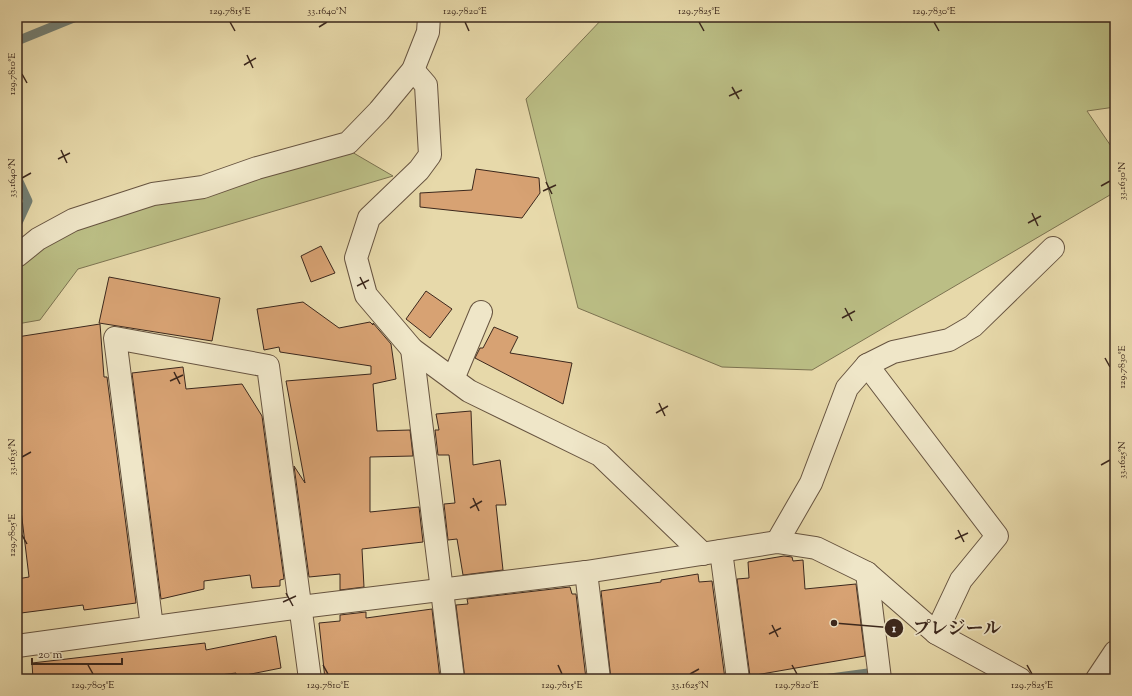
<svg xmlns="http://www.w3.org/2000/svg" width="1132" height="696" font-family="'Sorts Mill Goudy','Noto Serif JP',serif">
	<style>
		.green { fill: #bbbe85; stroke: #7c7351 }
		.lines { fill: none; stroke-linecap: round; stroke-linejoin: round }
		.stream { stroke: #737f74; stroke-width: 9 }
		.building { fill: #d7a273; stroke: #3c281d }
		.minor-casing { stroke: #675440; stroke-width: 24 }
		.minor { stroke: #efe6c8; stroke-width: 22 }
		.ticks { fill: none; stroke: #3c281d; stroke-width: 1.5 }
		.leader { fill: none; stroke: #3c281d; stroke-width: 1.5 }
		.callout-dot { fill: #3c281d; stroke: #efe6c8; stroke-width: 1.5 }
		.mark-label { font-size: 12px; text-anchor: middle; font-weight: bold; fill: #fff }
		.callout-label { font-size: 18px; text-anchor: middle; font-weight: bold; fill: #3c281d; stroke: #efe6c8; stroke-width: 3.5; stroke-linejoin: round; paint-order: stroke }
		.neatline { fill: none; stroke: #3c281d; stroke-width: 1.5 }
		.ticks-label { font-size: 10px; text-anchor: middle; fill: #3c281d }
	</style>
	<rect width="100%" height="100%" fill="#e7d9aa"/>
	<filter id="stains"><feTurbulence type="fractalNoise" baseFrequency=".005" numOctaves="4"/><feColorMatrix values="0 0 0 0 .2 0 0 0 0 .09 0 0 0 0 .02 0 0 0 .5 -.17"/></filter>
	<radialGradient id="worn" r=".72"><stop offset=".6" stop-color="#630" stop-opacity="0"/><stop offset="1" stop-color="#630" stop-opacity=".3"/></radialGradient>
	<!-- green -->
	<g class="green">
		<path d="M604,17H1115V107L1087,111L1115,152V192L812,370L722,367L578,308L526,99Z"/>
		<path d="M333,141L393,176L78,269L40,320L17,324V242Z"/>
	</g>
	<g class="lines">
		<!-- stream -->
		<g class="stream">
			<path d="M17,41L76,17"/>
			<path d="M17,177L28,201L17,225"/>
			<path d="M823,679L868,673"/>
		</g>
	</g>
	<!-- building -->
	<g class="building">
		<path d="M476,169L539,178L540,193L522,218L420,207V193L472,190Z"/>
		<path d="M321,246L335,273L311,282L301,256Z"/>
		<path d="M109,277L220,298L212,341L99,323Z"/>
		<path d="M426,291L452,309L430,338L406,319Z"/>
		<path d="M303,302L339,328L370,322L373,325V323L391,344L396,379L373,384L377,431L410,430L413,456L370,457V512L419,507L423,542L362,549L364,587L340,590V574L309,577L294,466L305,483L286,381L371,374V366L280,352L279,347L264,350L257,309Z"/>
		<path d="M100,324L104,377H107L136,603L84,610L83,605L21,613L17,579L29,577L17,477V337Z"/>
		<path d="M494,327L518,337L510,353L572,363L563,404L475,358L480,348H483Z"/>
		<path d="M183,367L186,389L242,384L262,416L284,579L280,580V586L252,588L250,575L204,581V589L161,599L132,373Z"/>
		<path d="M471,411L473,465L500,460L506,505H496L503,570L463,575L457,539L448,540L444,504L455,503L449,455H438L435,430H439L436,414Z"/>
		<path d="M784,556L792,557L793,561L803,560L805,589L856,584L865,656L750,676L737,579L749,578L748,562Z"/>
		<path d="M698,574L699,582L712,581L725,679H611L601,591L661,582V580Z"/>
		<path d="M570,587L572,594H576L586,679H465L456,605L468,604L467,599Z"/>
		<path d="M432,609L440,679H325L319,623L340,621V615L366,612V618Z"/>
		<path d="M276,636L281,668L236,677V673L189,679H33L32,663L205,643L206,650Z"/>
	</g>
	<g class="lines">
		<!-- minor casing -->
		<g class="minor-casing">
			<g id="minor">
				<path d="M413,70L426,85L430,155L419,170L369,218L356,258L366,295L412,349L469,391L600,455L703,554"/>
				<path d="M17,256L38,239L73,220L153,194L203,187L257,168L348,143L379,111L413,70L428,32L429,17"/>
				<path d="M412,349L453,679"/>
				<path d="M867,365L997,536L961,580L936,633"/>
				<path d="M453,379L481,312"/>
				<path d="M777,542L811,483L847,388L867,365L893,352L949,340L973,326L1053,248"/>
				<path d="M721,551L738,679"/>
				<path d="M586,572L599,679"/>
				<path d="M867,573L880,679"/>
				<path d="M152,627L115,338L268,366L310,679"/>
				<path d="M17,646L301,607L586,572L777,542L816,548L867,573L936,633L1020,679"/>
				<path d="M1097,679L1115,652"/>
			</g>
		</g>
		<!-- minor -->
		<use href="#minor" class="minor"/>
	</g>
	<!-- ticks -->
	<path class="ticks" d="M230,22L235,31M465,22L469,31M699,22L704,31M934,22L939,31M319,27L327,22M247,55L253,68M244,65L256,58M22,74L27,83M732,87L739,99M729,96L742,90M61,150L67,163M58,159L70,153M22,178L31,173M546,182L552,194M1101,186L1110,181M543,191L556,185M1032,213L1038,226M1028,223L1041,216M360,277L366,289M357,286L369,280M845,308L852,321M842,318L855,311M1105,358L1110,367M174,372L180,384M170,381L183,375M659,403L665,416M656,413L668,406M22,457L31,452M1101,465L1110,460M473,498L479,511M470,508L482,501M958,530L964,542M22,535L27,544M955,539L968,533M286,593L293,606M283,602L296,596M772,625L778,637M769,634L781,628M88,665L93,674M323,665L328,674M558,665L562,674M792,665L797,674M1027,665L1032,674M690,674L699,669"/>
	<!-- callouts -->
	<path class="leader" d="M834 623L894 628"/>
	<g class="callout-dot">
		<circle cx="834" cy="623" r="4"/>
		<circle cx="894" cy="628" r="10"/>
	</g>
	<g class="mark-label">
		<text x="894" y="632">1</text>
	</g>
	<g class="callout-label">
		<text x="957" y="634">プレジール</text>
	</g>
	<!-- margin -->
	<rect width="1132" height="696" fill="none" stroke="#e7d9aa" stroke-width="44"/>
	<!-- scale -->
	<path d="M32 658v6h90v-6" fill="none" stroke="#3c281d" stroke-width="2"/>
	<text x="38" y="658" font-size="12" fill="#3c281d" stroke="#efe6c8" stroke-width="3" paint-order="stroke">20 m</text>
	<rect x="22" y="22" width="1088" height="652" class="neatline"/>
	<g class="ticks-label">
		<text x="230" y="14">129.7815°E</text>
		<text x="327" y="14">33.1640°N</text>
		<text x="465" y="14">129.7820°E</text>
		<text x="699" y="14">129.7825°E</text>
		<text x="934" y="14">129.7830°E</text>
		<text transform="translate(11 74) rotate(-90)" y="4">129.7810°E</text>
		<text transform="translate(11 178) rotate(-90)" y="4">33.1640°N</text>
		<text transform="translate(1121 181) rotate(-90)" y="4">33.1630°N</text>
		<text transform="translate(1121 367) rotate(-90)" y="4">129.7830°E</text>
		<text transform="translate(11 457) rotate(-90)" y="4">33.1635°N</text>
		<text transform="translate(1121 460) rotate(-90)" y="4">33.1625°N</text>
		<text transform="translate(11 535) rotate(-90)" y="4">129.7805°E</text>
		<text x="93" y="688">129.7805°E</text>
		<text x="328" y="688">129.7810°E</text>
		<text x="562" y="688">129.7815°E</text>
		<text x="690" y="688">33.1625°N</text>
		<text x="797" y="688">129.7820°E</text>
		<text x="1032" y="688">129.7825°E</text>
	</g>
	<rect width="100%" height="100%" filter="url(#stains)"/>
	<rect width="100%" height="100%" fill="url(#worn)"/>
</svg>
